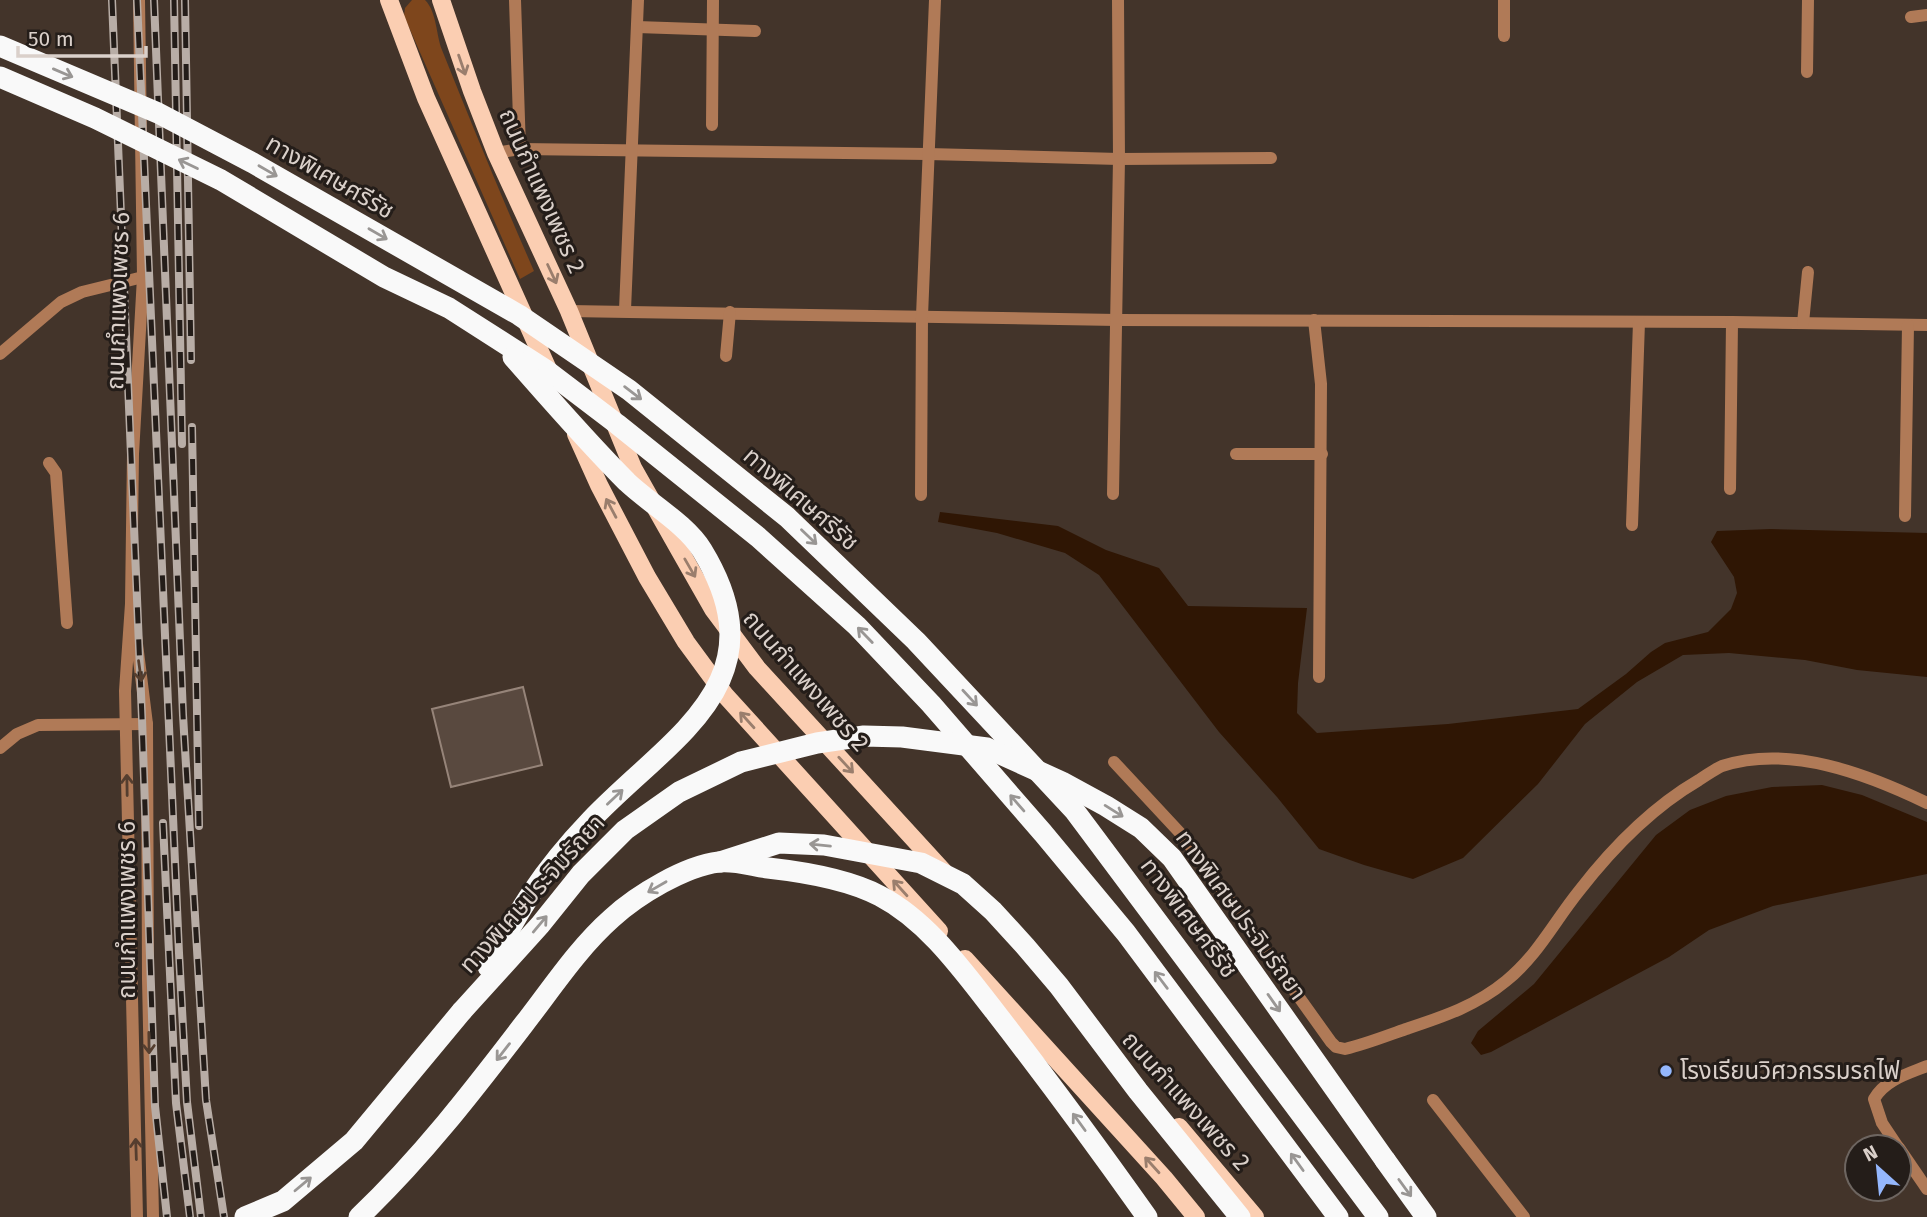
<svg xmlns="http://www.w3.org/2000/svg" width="1927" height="1217" font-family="'Fira Sans','Noto Sans Thai',sans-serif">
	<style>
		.green { fill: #7e461c }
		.water { fill: #2f1604 }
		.building { fill: #59493f; stroke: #968479; stroke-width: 2 }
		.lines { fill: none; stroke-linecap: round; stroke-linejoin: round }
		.minor { stroke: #b07a57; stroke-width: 12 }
		.major { stroke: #fbceb2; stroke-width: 18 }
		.highway { stroke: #f9f9f9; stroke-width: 21 }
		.rail-casing { stroke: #b8ada6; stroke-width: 8 }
		.rail { stroke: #241d19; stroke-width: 5; stroke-dasharray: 16; stroke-linecap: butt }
		.highway-bridge { stroke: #f9f9f9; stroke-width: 21 }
		.oneway { stroke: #9a7e6d }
		.oneway2 { stroke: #999694 }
		.oneway3 { stroke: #553e2f }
		.poi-dot { fill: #94b7fd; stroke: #241d19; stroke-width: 2.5 }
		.labels { text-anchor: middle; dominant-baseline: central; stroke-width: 6; stroke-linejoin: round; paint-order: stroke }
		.street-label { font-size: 24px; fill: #dad0ca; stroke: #241d19 }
		.poi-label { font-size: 24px; fill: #dad0ca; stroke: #241d19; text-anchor: start }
	</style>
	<rect width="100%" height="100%" fill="#43342a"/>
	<!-- green -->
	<path class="green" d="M412,0H425C437,12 436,35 442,50C472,125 502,198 534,271L520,279L404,16L405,8Z"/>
	<!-- water -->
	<g class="water">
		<path d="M940,512L1058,526L1106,550L1159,568L1188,606L1307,608L1298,683L1297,713L1317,733L1448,724L1578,709L1626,674L1651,652L1665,643L1708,632L1731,609L1737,593L1734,577L1711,542L1717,531L1771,529L1927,533V677L1857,670L1805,660L1729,653L1683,655L1637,682L1585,724L1538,784L1463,858L1413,879L1364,865L1319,849L1277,797L1219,732L1099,575L1065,553L997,533L938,522Z"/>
		<path d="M1822,785L1862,795L1927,822V874L1773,906L1709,930L1669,957L1491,1052L1481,1055L1471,1043L1478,1031L1534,984L1656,835L1690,810L1726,796L1772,787Z"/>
	</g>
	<!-- building -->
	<path class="building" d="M523,687L542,765L451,787L432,709Z"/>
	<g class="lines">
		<!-- minor -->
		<g class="minor">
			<path d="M515,0L520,149"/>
			<path d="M1911,17L1927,15"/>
			<path d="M637,27L755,31"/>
			<path d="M1504,36V0"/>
			<path d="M1807,72L1808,0"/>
			<path d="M712,125L713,0"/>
			<path d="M496,153L520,149L928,154L1119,159L1271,158"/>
			<path d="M625,310L638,0"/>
			<path d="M569,311L1117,320L1732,322L1927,325"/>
			<path d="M1314,320L1321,384L1319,677"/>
			<path d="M1803,323L1808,272"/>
			<path d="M0,354L61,302L82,292L143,277"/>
			<path d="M726,356L730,312"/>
			<path d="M1236,454H1322"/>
			<path d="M49,463L56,473L67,623"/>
			<path d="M1730,489L1732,322"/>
			<path d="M1113,494L1119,159L1118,0"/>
			<path d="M921,495L922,316L935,0"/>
			<path d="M1905,516L1908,325"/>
			<path d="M1632,525L1639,322"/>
			<path d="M135,628L147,724L148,979L153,1217"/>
			<path d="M0,748L17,734L38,725L147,724"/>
			<path d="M1114,762L1181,834L1198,856L1331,1042L1336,1047L1345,1049C1366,1044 1386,1036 1406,1029C1442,1017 1476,1006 1506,981C1538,955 1554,922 1579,891C1613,847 1651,808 1699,780C1707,775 1715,769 1722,766C1789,744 1867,774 1927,803"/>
			<path d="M1433,1100L1524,1217"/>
			<path d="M1898,1147L1882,1123L1874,1099C1885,1080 1907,1074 1927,1066"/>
			<path d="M1899,1148L1927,1189"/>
			<path d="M137,1217L125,691L131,604L133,454L143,277L139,0"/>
		</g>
		<!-- major -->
		<g class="major">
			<path d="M389,0L426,98L551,376"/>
			<path d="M441,0L472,91L496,153L569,311L633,468L680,551L713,609L757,668L944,872"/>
			<path d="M576,434L599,485L647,577L686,642L725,695L939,931"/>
			<path d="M965,959L1164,1178L1196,1217"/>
			<path d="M1179,1127L1255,1217"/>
		</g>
		<!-- highway -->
		<g class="highway">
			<path d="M1385,1160L1426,1217"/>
			<path d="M245,1217L283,1201L354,1141L462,1011"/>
			<path d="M359,1217C421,1158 472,1092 524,1024C552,988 578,948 612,918C637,895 685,866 719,862C734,860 753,866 768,868C804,872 848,879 880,896C928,921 963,971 996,1013C1048,1080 1098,1148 1147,1217"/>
		</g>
		<!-- rail casing -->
		<g class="rail-casing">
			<g id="rail">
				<path d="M112,0L142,718L155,1106L167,1217"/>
				<path d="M137,0L179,953L187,1102L201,1217"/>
				<path d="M154,0L183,715L206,1100L224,1217"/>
				<path d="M174,0L182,444"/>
				<path d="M185,0L191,360"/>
				<path d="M192,427L199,826"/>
				<path d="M163,823L176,1103L190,1217"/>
			</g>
		</g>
		<!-- rail -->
		<use href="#rail" class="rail"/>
		<!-- highway-bridge -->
		<g class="highway-bridge">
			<path d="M0,46L158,113L253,163L519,315L629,390L787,517L916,641L1074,810L1378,1217"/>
			<path d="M0,77L95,118L221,180L384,277L449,308L546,370L617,424L758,537L857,626L931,704L1043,833L1126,933L1338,1217"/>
			<path d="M720,862L779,843L824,845L921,863L963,884L993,911L1025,946L1059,986L1138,1091L1240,1217"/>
			<path d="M488,967C503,943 515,917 531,894C549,867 569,843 591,820C670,737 783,683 702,550C686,524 649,503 627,482C587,442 550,399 513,357"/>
			<path d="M462,1011L540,925L581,874L625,830L679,792L741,762L817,743L864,736L902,737L987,748L1062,782L1106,806L1141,828L1172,858L1385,1160"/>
		</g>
	</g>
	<!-- one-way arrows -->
	<defs><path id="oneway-shaft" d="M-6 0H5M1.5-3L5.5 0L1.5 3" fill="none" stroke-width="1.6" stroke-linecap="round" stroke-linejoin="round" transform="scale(1.75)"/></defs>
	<g class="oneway">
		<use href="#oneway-shaft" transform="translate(462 65) rotate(71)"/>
		<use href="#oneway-shaft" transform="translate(552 274) rotate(65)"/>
		<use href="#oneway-shaft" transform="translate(611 508) rotate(-118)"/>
		<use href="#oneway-shaft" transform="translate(690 568) rotate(60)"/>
		<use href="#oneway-shaft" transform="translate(747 720) rotate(-132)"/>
		<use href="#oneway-shaft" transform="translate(846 765) rotate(47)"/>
		<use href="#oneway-shaft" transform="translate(900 888) rotate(-132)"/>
		<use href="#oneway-shaft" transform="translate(1152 1165) rotate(-132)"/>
	</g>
	<g class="oneway2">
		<use href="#oneway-shaft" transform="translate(63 73) rotate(23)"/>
		<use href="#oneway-shaft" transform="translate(188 164) rotate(-154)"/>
		<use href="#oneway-shaft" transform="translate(268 171) rotate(30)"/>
		<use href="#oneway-shaft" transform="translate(378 234) rotate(30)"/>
		<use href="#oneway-shaft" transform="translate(633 393) rotate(37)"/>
		<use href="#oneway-shaft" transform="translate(809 537) rotate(44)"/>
		<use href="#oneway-shaft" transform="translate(865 635) rotate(-134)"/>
		<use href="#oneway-shaft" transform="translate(970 698) rotate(47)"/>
		<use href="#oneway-shaft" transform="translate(615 797) rotate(-43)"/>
		<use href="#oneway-shaft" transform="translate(1017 803) rotate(-131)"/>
		<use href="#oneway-shaft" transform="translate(1114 811) rotate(32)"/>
		<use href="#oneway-shaft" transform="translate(820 845) rotate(-174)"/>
		<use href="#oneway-shaft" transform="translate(657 887) rotate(150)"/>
		<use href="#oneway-shaft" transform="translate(540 924) rotate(-50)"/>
		<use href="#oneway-shaft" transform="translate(1161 980) rotate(-127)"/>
		<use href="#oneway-shaft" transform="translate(1274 1003) rotate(55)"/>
		<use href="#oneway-shaft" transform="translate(503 1052) rotate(128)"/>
		<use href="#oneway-shaft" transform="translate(1079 1122) rotate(-126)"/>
		<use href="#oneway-shaft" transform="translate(1297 1162) rotate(-126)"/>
		<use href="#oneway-shaft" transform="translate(303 1184) rotate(-40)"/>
		<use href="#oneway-shaft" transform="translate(1405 1188) rotate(54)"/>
	</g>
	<g class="oneway3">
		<use href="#oneway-shaft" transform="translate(140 671) rotate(82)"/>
		<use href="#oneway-shaft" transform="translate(127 785) rotate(-91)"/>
		<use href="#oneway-shaft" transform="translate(149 1043) rotate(89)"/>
		<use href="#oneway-shaft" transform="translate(136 1149) rotate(-92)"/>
	</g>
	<!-- markers -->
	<circle class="poi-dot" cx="1666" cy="1071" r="7"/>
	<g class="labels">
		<!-- street labels -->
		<g class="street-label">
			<text transform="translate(330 177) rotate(30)">ทางพิเศษศรีรัช</text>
			<text transform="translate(542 191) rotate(66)">ถนนกำแพงเพชร 2</text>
			<text transform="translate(118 301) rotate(-88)">ถนนกำแพงเพชร 6</text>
			<text transform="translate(801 499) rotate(41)">ทางพิเศษศรีรัช</text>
			<text transform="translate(806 681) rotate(49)">ถนนกำแพงเพชร 2</text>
			<text transform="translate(532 894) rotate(-48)">ทางพิเศษประจิมรัถยา</text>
			<text transform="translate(127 910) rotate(-90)">ถนนกำแพงเพชร 6</text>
			<text transform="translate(1241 915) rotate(54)">ทางพิเศษประจิมรัถยา</text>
			<text transform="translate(1189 918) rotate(53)">ทางพิเศษศรีรัช</text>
			<text transform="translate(1186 1101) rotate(48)">ถนนกำแพงเพชร 2</text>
		</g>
		<!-- poi labels -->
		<g class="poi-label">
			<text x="1680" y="1071">โรงเรียนวิศวกรรมรถไฟ</text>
		</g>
	</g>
	<!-- north arrow -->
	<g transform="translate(1878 1168) rotate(333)"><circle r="33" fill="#241d19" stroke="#6d6560" stroke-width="2"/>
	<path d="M0-5L12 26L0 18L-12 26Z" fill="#94b7fd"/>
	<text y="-10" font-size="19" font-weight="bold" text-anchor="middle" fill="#dad0ca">N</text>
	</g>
	<!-- scale -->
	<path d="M18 46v10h128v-10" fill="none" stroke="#dad0ca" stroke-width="3.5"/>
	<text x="28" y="46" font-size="21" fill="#dad0ca" stroke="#241d19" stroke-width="5" paint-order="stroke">50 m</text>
</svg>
